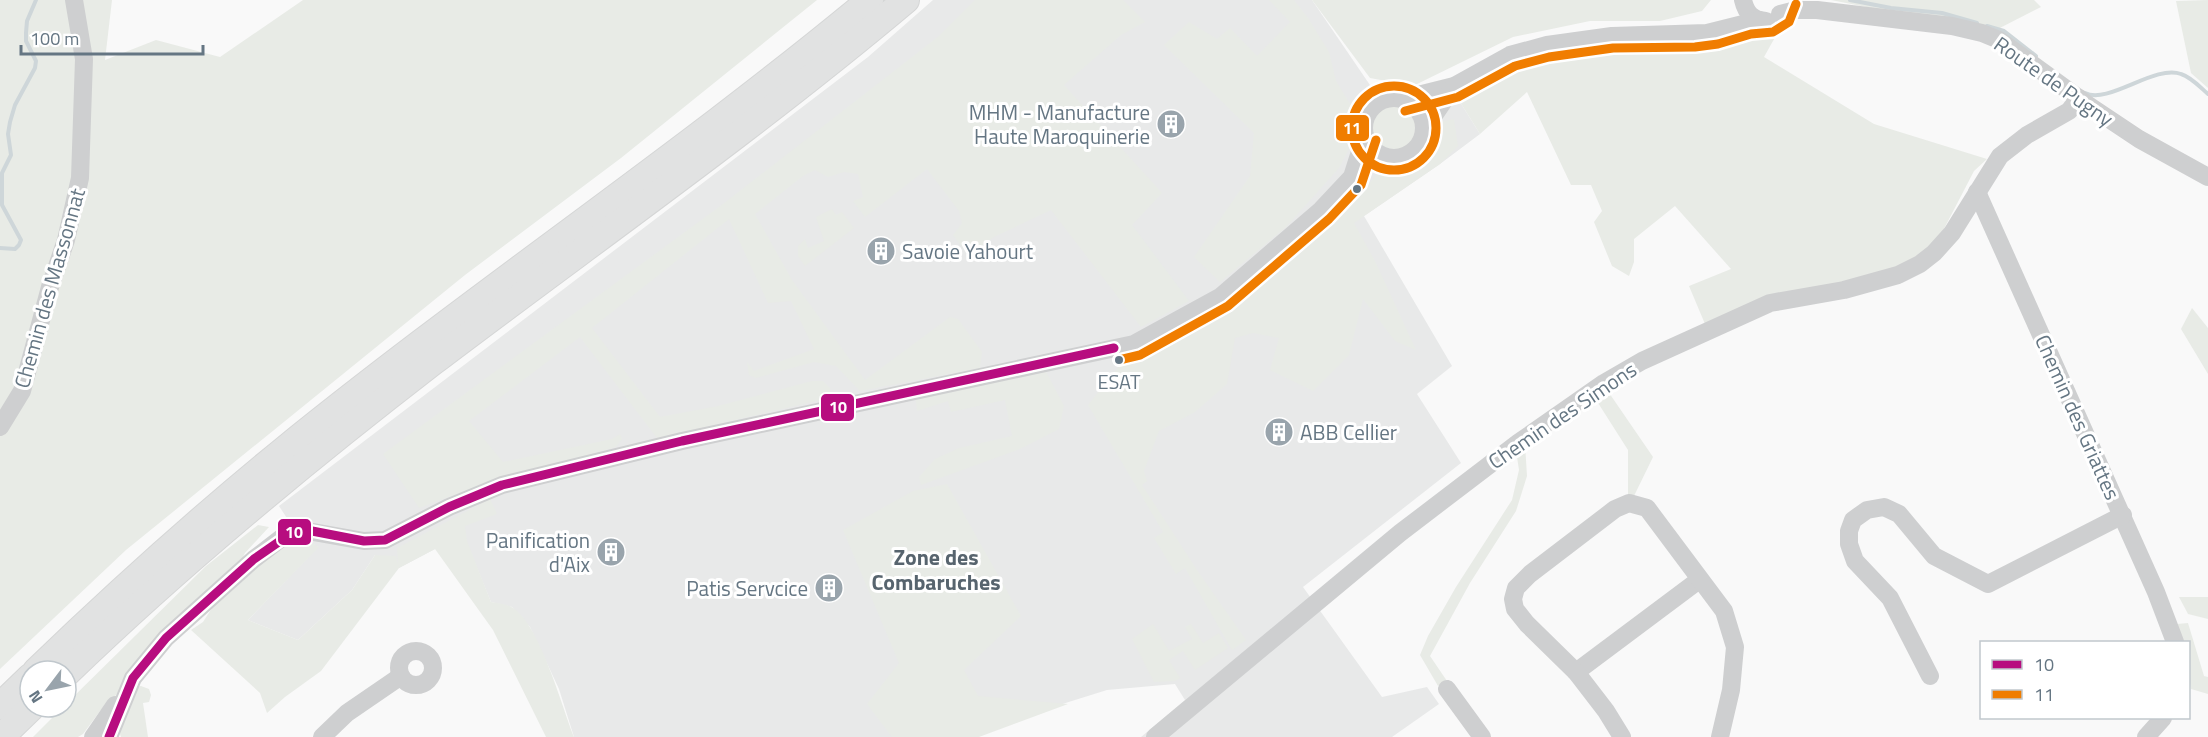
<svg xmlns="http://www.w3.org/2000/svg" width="2208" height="737" font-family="'Titillium Web',sans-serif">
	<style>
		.built { fill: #e8e9e9 }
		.green { fill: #e8ebe6 }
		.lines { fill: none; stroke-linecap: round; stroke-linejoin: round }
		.stream { stroke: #ced6d9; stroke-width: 4 }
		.highway-casing { stroke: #d5d6d6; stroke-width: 28 }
		.minor { stroke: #cecfd0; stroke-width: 18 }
		.highway { stroke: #e1e2e2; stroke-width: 26 }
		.bus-1-casing { stroke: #fff; stroke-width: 14 }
		.bus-2-casing { stroke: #fff; stroke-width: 14 }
		.bus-1 { stroke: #b70d7f; stroke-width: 9 }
		.bus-2 { stroke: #f07d00; stroke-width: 9 }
		.bus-dot { fill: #657683; stroke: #fff; stroke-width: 2 }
		.labels { text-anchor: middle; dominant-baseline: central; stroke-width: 6; stroke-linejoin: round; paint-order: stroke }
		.bus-label { font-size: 20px; fill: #657683; stroke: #fff }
		.street-label { font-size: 21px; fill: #657683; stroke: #fff }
		.poi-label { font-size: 21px; fill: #657683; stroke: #fff; text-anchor: end }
		.neighbourhood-label { font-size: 22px; font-weight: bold; fill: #57646e; stroke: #fff }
		.line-badge { stroke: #fff; stroke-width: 2 }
		.badge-label { font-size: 16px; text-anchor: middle; font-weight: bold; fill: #fff }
	</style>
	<rect width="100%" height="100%" fill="#f9f9f9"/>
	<!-- built -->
	<path class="built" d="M933,0H1312L1372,88L1455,94L1480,134L1440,164L1364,216L1452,366L1417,394L1461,463L1303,587L1382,697L1427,687L1439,704L1392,737H1141L1185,700L1175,684L1107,690L957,737H574L559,689L530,627L512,607L491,602L466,541L435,549L399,568L375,555L352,590L298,640L248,620L318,547L298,535L279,506L868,57Z"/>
	<!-- green -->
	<g class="green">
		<path d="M0,0H112L105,60L156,40L220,57L303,0H817L621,158L465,275L126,550L0,669Z"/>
		<path d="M975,0H1123L1145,22L1121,35L1064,85L1162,193L1132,225L1189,301L1141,327L1051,210L994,237L968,255L953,235L962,223L959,211L927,169L865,217L853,201L863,197L858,174L844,172L828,177L815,170L803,176L755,214L792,280L865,380L950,317L958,319L982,352L980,368L860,391L836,366L814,362L756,378L749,375L747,362L754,371L814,349L791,301L768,303L729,219L592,328L660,417L718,406L812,381H823L830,388V393L825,399L657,438L580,337L469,421L503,462L612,439L620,434L622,439L616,447L489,482L419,508L383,454L723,204L939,36Z"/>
		<path d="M1269,0H1294L1308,18L1329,52L1336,81L1355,112L1349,149L1339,168L1286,227L1220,282L1194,257L1250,176L1254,133L1164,45L1189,22L1217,39L1230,28L1257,56L1290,22Z"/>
		<path d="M1312,0H1711L1702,11L1660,21H1590L1513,37L1413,86L1370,78Z"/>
		<path d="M1831,0H2034L2041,7L1992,32Z"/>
		<path d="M2208,0V88L2191,73L2176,1Z"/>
		<path d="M1782,25L1764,57L1874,124L1987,159L1974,171L1934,248L1886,275L1705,324L1689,286L1731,269L1675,206L1634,239V262L1629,276L1612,266L1594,222L1602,211L1591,185H1571L1527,92L1480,134L1455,94L1500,67L1554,53L1626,44L1679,45L1754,34L1756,31L1754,28Z"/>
		<circle cx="1394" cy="128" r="23"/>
		<path d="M1454,119L1458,146L1440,164L1354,223L1375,261L1416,350L1395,341L1363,299L1349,355L1313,391L1270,370L1279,338L1253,333L1235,338L1227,384L1195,412L1159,431L1144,471L1147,481L1142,485L1199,573L1246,640L1232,650L1185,568L1176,574L1154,538L1163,532L1088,405L1124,360L1137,351L1183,330L1198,321H1215L1361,193L1380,171L1398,164L1420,162L1435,154L1438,122Z"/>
		<path d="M832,209L836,215L842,212L854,228L805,266L798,256V246L805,239L808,248L824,241L816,217Z"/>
		<path d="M2192,308L2208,328V374L2181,329Z"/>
		<path d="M1042,364L1064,406L1059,429L1020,449L921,485L919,477L935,459L959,448L1012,436L1005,400L951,412L948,401L917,411L915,394Z"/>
		<path d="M1605,387L1653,457L1633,498L1628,497V450L1593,395Z"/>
		<path d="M1525,444L1527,476L1516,511L1470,583L1430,656L1447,681L1438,686L1420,655L1428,636L1456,587L1512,500L1519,470L1516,450Z"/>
		<path d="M947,484L1021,616L964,670L978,696L1068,704L979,737H892L867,704L899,663L843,530L913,491Z"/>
		<path d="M490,499L497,514L465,526L467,541L491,602C498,603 507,604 513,608C540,625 562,707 574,737H546L493,630L435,549L399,568L321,671L285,697L267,713L260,693L191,630L203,622L214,605L278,549L298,535L319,547L248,620L298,640L352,590L375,555L396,556L398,564L397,548Z"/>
		<path d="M258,525L269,527L245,553L235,573L219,593L100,711L83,734L78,737H33L63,707H66V704L206,566Z"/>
		<path d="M2179,597H2208V619L2188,614Z"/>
		<path d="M2188,623L2204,676L2208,677V694L2191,689L2189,676L2188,642H2181L2177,624Z"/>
		<path d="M1153,624L1169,651L1192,639L1185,627L1191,624L1203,643L1219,633L1228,648L1195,670L1183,651L1169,660L1180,678L1175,681L1154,682L1132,639Z"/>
		<path d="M141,686L149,689L151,695L149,702L143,703L148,737H121L118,728L135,687Z"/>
	</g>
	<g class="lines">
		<!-- stream -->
		<g class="stream">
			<path d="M1850,0L1891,8L1942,13L1977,23"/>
			<path d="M1987,26L2004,31L2036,56"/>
			<path d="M2085,93C2108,105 2155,64 2181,74C2191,77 2200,87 2208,94"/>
			<path d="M0,248L15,249L19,245L21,240L2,205V173L11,155L8,134L10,122L15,105L35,68L36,61L26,41V33L27,21L36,0"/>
		</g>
		<!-- highway casing -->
		<g class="highway-casing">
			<g id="highway">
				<path d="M36,671C116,594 199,519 285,449C476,294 681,157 870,0"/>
				<path d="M66,674C182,562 306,460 433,362C591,242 754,128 906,0"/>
				<path d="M0,706L30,677"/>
				<path d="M1,737L32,707"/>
			</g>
		</g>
		<!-- minor -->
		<g class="minor">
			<path d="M1743,0C1746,13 1752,20 1766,21"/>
			<path d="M1780,14L1796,10H1817L1952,26L1982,33L1999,40L2091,107L2139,139L2208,177"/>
			<circle cx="1394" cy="128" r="30"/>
			<path d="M1402,99L1454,86L1510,55L1547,45L1612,36L1707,33L1759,20"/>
			<path d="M1424,130L1454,86"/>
			<path d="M1977,192L2156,592L2175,642"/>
			<path d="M0,427L22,391L50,287L66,240L80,178L84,59L74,0"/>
			<circle cx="416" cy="668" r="17"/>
			<path d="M1576,672L1699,580"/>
			<path d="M1930,676L1890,598L1855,561L1849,544V531L1853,520L1867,510L1884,507L1899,514L1934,556L1988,584L2123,515"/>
			<path d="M1447,689L1482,737"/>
			<path d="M93,737L115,705"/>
			<path d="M109,737L133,678L166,638L254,559L284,536L302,530L364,541L385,540L449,507L502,485L682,441L1134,344L1220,297L1321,210L1352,177L1365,136"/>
			<path d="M322,737L347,713L401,676"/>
			<path d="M1155,737L1400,533L1518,443L1604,383L1642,361L1770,303L1844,290L1898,275L1920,264L1934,253L1952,233L2000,156L2027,135L2069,111L2079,98"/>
			<path d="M1622,737L1606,711L1576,672L1527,624L1515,609L1513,599L1516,588L1530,574L1615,509L1629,503L1647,508L1724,611L1735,647L1731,690L1720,737"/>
			<path d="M2146,737L2163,718"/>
		</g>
		<!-- highway -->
		<use href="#highway" class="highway"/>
		<!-- bus-1 casing -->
		<g class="bus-1-casing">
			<path id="bus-1" d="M109,737L133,678L166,638L254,559L293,532L312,531L364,541L385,540L449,507L502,485L682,441L1114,348"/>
		</g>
		<!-- bus-2 casing -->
		<g class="bus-2-casing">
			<g id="bus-2">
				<circle cx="1394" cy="128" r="42"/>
				<path d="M1405,111L1458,97L1515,66L1549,57L1613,48L1695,47L1718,44L1751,34L1773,32L1789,22L1796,4"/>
				<path d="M1119,360L1140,355L1228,306L1329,219L1361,185L1376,140"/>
			</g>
		</g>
		<!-- bus-1 -->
		<use href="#bus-1" class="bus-1"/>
		<!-- bus-2 -->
		<use href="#bus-2" class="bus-2"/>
	</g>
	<!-- icons -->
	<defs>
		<g id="building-disc" transform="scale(1.5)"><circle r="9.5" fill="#99a4ac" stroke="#fff"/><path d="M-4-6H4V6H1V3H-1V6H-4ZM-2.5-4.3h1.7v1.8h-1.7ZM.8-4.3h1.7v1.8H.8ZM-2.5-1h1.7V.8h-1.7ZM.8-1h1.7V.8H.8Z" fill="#fff"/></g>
	</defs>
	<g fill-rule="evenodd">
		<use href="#building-disc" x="1171" y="124"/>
		<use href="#building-disc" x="881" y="251"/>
		<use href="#building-disc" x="1279" y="432"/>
		<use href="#building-disc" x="611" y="552"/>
		<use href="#building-disc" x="829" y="588"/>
	</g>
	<!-- markers -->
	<g class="bus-dot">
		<circle cx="1357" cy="189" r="5"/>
		<circle cx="1119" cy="360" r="5"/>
	</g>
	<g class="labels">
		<!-- bus labels -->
		<g class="bus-label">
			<text x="1119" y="381">ESAT</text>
		</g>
		<!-- street labels -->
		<g class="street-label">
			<text transform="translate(2054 81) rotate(35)">Route de Pugny</text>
			<text transform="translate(49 288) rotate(-74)">Chemin des Massonnat</text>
			<text transform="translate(1562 415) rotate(-34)">Chemin des Simons</text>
			<text transform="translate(2078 417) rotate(66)">Chemin des Griattes</text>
		</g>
		<!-- poi labels -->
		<g class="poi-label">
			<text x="1150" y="112">MHM - Manufacture<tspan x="1150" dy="24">Haute Maroquinerie</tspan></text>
			<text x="902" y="251" text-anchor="start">Savoie Yahourt</text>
			<text x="1300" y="432" text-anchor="start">ABB Cellier</text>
			<text x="590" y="540">Panification<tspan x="590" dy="24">d'Aix</tspan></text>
			<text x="808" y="588">Patis Servcice</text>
		</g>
		<!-- neighbourhood labels -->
		<g class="neighbourhood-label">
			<text x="936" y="557">Zone des<tspan x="936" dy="25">Combaruches</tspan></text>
		</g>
	</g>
	<g class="line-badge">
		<rect x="1335" y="114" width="35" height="28" rx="6" fill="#f07d00"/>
		<rect x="820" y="393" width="35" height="29" rx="6" fill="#b70d7f"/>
		<rect x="277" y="518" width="35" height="28" rx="6" fill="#b70d7f"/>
	</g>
	<g class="badge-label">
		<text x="1352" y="134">11</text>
		<text x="838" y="413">10</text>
		<text x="294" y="538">10</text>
	</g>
	<!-- legend -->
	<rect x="1980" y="641" width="210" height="78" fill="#ffffff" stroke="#c1c8cd" stroke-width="1.5"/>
	<rect x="1992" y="660" width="30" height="9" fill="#b70d7f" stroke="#c1c8cd" stroke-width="1.5"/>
	<text x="2034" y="671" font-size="18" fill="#657683">10</text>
	<rect x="1992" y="690" width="30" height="9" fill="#f07d00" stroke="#c1c8cd" stroke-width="1.5"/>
	<text x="2034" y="701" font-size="18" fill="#657683">11</text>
	<!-- north arrow -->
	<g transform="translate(48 689) rotate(238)"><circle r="28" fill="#ffffff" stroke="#c1c8cd" stroke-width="1.5"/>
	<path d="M0-4.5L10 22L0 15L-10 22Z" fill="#99a4ac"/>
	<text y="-9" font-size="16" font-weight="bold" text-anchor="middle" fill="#657683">N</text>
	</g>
	<!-- scale -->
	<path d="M21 45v9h182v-9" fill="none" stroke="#657683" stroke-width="3"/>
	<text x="30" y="45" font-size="18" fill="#657683" stroke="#ffffff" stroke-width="4.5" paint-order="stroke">100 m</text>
</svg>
